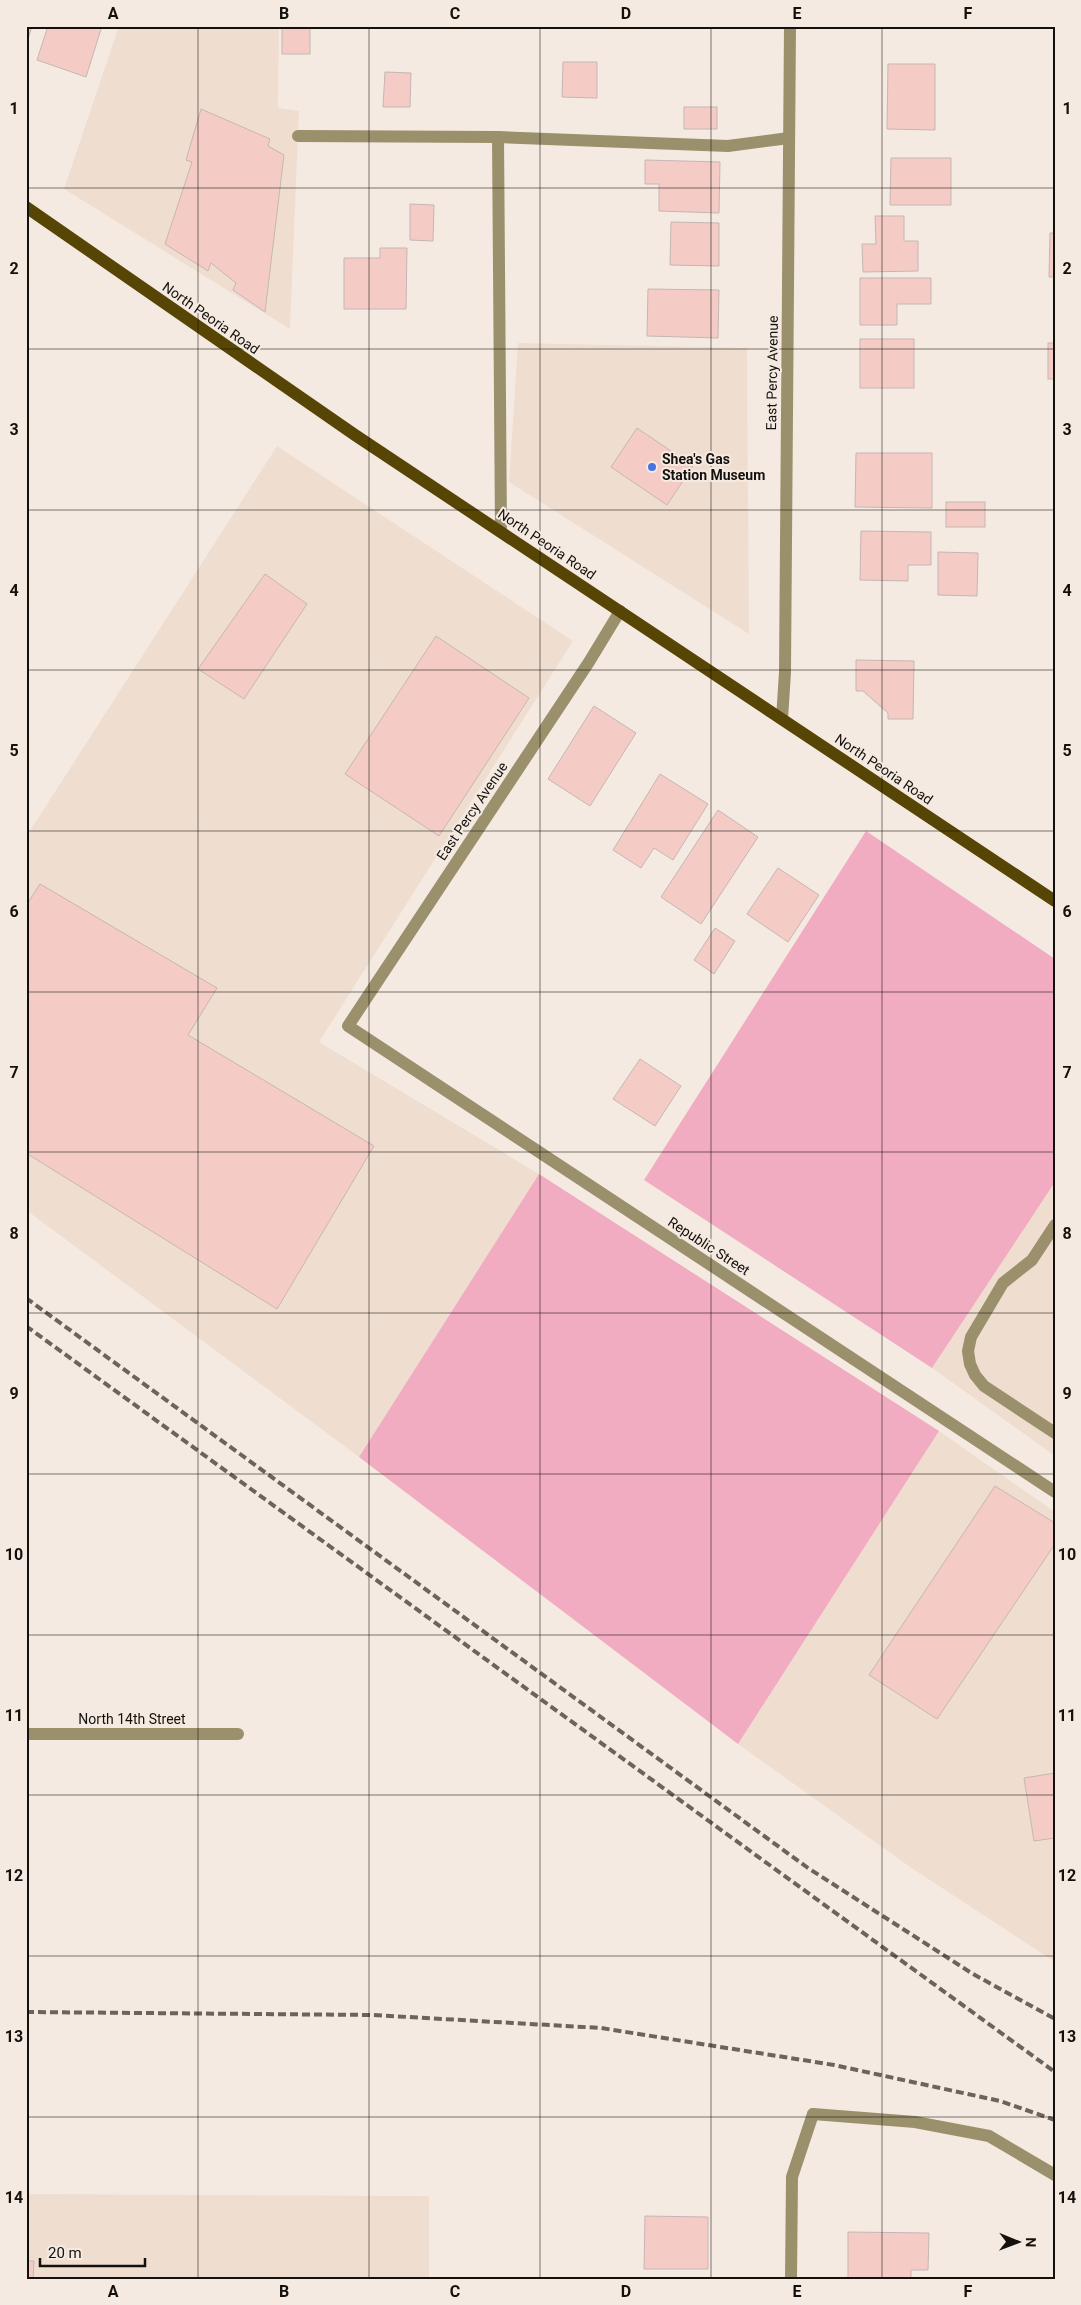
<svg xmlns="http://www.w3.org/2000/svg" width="1081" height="2305" font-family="Roboto,sans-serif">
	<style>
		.built { fill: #efded0 }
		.green { fill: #f2acc2 }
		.building { fill: #f4ccc5; stroke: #c5b6b4 }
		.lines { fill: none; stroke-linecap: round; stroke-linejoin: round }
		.lane { stroke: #9b906c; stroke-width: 12 }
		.street { stroke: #9b906c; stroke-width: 12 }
		.primary { stroke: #564504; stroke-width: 12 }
		.rail { stroke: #6a635e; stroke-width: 4; stroke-dasharray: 8 4; stroke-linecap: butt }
		.grid { fill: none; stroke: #14100d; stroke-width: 1; stroke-opacity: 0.55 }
		.poi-dot { fill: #4873e5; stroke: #f5eae1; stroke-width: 2 }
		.labels { text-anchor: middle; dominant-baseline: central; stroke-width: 4; stroke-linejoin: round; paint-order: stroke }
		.street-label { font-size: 14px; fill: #14100d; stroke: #f5eae1 }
		.poi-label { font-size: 14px; font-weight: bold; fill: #14100d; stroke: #f5eae1; text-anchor: start }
		.neatline { fill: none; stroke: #14100d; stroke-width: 2 }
		.grid-label { font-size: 16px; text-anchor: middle; font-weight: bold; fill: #14100d }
	</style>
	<rect width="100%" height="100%" fill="#f5eae1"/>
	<!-- built -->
	<g class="built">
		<path d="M119,26H279L278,108L299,111L290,329L64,189Z"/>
		<path d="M518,343L747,348L749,634L509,482Z"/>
		<path d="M277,446L573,641L319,1042L539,1174L359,1457L26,1210V837Z"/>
		<path d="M1055,1182V1456L932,1368Z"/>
		<path d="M939,1431L1055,1512V1962L913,1869L738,1744Z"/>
		<path d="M26,2194L429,2196V2279H26Z"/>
	</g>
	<!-- green -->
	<g class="green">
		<path d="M866,831L1055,959V1182L932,1368L644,1180Z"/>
		<path d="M539,1174L939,1431L738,1744L359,1457Z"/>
	</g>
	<!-- building -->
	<g class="building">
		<path d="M26,26H32L26,46Z"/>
		<path d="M48,26H102L86,77L37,60Z"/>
		<rect x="282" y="26" width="28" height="28"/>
		<path d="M563,62H597V98L562,97Z"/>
		<path d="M888,64H935V130L887,129Z"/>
		<path d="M385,72L411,73L410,107H383Z"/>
		<rect x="684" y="107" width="33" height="22"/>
		<path d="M201,109L270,139L268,146L284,155L265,312L233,290L236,283L211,263L208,271L165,244L192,162L186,160Z"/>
		<path d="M891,158H951V205H890Z"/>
		<path d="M645,160L720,162L719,213L659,211V184H645Z"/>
		<path d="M410,204L434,205L433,241L410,240Z"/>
		<path d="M875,216H904V241H918V271L863,272L862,244H876Z"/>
		<path d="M671,222L719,223V266L670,265Z"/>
		<path d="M1050,233H1055V277H1049Z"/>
		<path d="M380,248H407L406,309H344V258H380Z"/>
		<path d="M860,278H931V304H897V325H860Z"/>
		<path d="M648,289L719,290L718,338L647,336Z"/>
		<rect x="860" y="339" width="54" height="49"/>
		<rect x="1048" y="343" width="7" height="36"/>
		<path d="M637,428L693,466L667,505L611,467Z"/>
		<path d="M856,453H932V508L855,507Z"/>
		<rect x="946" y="502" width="39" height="25"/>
		<path d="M861,531L931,532V565H908V581L860,580Z"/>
		<path d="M938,552L978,553L977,596L938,595Z"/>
		<path d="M265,574L307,604L244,699L198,669Z"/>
		<path d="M436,636L529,698L439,836L345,774Z"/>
		<path d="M856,660L914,661L913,719H888V713L863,691H856Z"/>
		<path d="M594,706L636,733L590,806L548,779Z"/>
		<path d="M660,774L708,804L673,860L654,848L641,868L613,850Z"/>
		<path d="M718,810L758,837L701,924L661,897Z"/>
		<path d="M778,868L819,895L788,942L747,914Z"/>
		<path d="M40,884L217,988L188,1035L374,1146L277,1309L26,1153V906Z"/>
		<path d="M715,928L735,941L714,974L694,960Z"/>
		<path d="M640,1059L681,1086L655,1126L613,1099Z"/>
		<path d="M995,1486L1055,1523V1544L937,1719L869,1675Z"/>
		<path d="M1055,1773V1838L1034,1841L1024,1778Z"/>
		<path d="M645,2216L708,2217V2269H644Z"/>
		<path d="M848,2232L929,2233L928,2270H911V2279H848Z"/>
		<path d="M26,2261H34L33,2279H26Z"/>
	</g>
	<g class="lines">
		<!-- lane -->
		<g class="lane">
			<path d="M298,136L498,137L728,146L789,138"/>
			<path d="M498,137L501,531"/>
			<path d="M1055,1225L1032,1260L1003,1283L971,1337L968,1351L970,1364L975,1375L984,1386L1055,1433"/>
			<path d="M813,2114L915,2122L989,2136L1055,2175"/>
		</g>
		<!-- street -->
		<g class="street">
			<path d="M620,611L589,662L348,1026L1055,1492"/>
			<path d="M782,719L785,672L790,26"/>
			<path d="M26,1734H238"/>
			<path d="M791,2279L792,2177L813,2114"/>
		</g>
		<!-- primary -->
		<path class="primary" d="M26,207L355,435L1055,901"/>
		<!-- rail -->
		<g class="rail">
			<path d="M26,1298L808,1868L973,1974L1055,2019"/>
			<path d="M26,1326L1055,2072"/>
			<path d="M26,2012L373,2015L601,2028L834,2065L1000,2101L1055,2120"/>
		</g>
	</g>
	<!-- grid -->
	<path class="grid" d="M198,26V2279M369,26V2279M540,26V2279M711,26V2279M882,26V2279M26,188H1055M26,349H1055M26,510H1055M26,670H1055M26,831H1055M26,992H1055M26,1152H1055M26,1313H1055M26,1474H1055M26,1635H1055M26,1795H1055M26,1956H1055M26,2117H1055"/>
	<!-- markers -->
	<circle class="poi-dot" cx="652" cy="467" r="5"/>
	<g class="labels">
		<!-- street labels -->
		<g class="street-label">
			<text transform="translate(211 318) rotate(35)">North Peoria Road</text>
			<text transform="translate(772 373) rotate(-89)">East Percy Avenue</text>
			<text transform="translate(547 544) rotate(34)">North Peoria Road</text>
			<text transform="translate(884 769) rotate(34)">North Peoria Road</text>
			<text transform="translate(472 811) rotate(-56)">East Percy Avenue</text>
			<text transform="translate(709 1246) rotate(33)">Republic Street</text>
			<text x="132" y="1719">North 14th Street</text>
		</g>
		<!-- poi labels -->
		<g class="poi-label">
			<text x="662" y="459">Shea's Gas<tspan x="662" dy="16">Station Museum</tspan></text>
		</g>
	</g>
	<!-- border -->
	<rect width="1081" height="2305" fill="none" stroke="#f5eae1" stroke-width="55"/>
	<!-- north arrow -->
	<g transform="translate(1018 2242) rotate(91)" stroke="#f5eae1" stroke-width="4" paint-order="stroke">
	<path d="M0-4L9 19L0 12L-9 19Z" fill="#14100d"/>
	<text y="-8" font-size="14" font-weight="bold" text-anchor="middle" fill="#14100d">N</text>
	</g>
	<!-- scale -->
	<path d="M40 2258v8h105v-8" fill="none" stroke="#14100d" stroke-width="2.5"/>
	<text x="48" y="2258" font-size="15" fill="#14100d" stroke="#f5eae1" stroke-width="4" paint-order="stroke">20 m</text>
	<rect x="28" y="28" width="1026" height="2250" class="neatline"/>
	<g class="grid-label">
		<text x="113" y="19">A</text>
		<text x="284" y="19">B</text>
		<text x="455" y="19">C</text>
		<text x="626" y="19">D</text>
		<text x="797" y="19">E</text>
		<text x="968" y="19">F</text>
		<text x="14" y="114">1</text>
		<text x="1067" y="114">1</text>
		<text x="14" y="274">2</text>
		<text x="1067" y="274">2</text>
		<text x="14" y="435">3</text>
		<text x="1067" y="435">3</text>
		<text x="14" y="596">4</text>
		<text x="1067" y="596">4</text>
		<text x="14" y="756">5</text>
		<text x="1067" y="756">5</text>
		<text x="14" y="917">6</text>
		<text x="1067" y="917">6</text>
		<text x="14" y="1078">7</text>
		<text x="1067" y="1078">7</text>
		<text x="14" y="1239">8</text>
		<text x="1067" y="1239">8</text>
		<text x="14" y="1399">9</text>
		<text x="1067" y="1399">9</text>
		<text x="14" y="1560">10</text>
		<text x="1067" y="1560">10</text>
		<text x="14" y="1721">11</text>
		<text x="1067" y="1721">11</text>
		<text x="14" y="1881">12</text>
		<text x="1067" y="1881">12</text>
		<text x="14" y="2042">13</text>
		<text x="1067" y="2042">13</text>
		<text x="14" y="2203">14</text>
		<text x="1067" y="2203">14</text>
		<text x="113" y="2297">A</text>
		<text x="284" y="2297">B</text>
		<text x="455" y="2297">C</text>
		<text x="626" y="2297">D</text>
		<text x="797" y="2297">E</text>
		<text x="968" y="2297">F</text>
	</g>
</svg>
